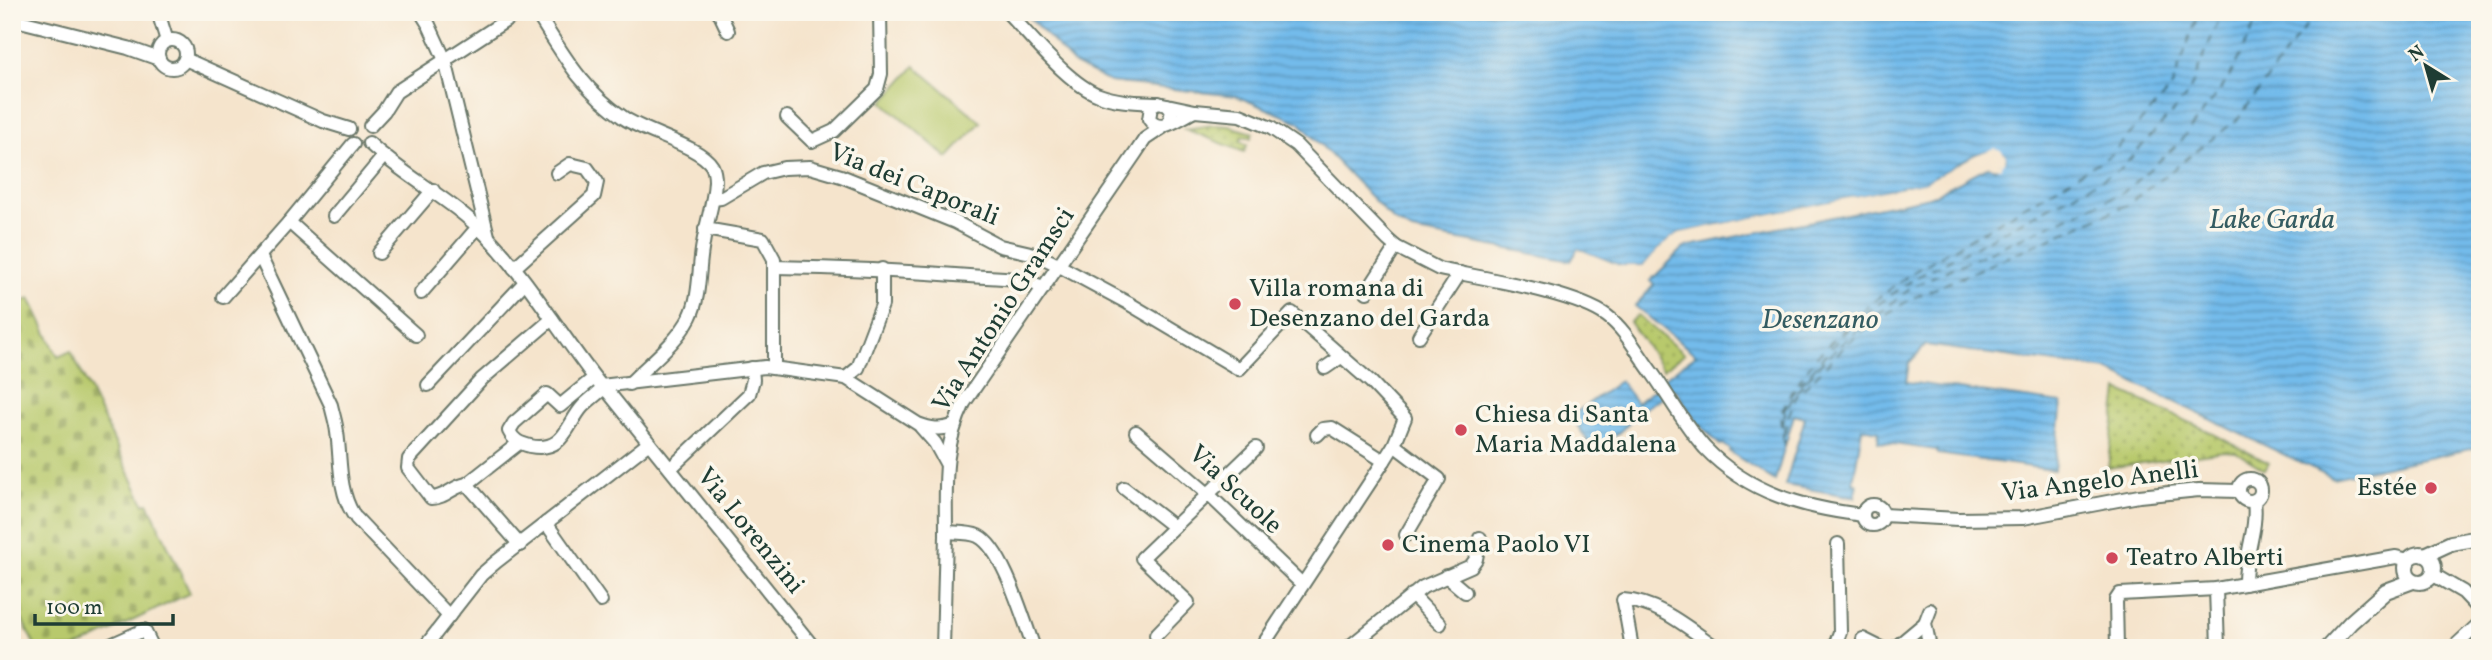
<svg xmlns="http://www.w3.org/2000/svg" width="2492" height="660" font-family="Vollkorn,serif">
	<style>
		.green { fill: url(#green-dots); stroke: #6c8350; stroke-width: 2 }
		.cemetery { fill: url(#cemetery-stones); stroke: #6c8350; stroke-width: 2 }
		.pitch { fill: #b8c96c; stroke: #6c8350; stroke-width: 2 }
		.water { fill: url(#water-rules); stroke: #497c90; stroke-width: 2 }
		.pier { fill: #f5e4cc }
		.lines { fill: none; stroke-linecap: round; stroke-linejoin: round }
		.ferry { stroke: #345c62; stroke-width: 2; stroke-dasharray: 9 7; stroke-linecap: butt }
		.minor-casing { stroke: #6a7769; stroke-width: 16 }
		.major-casing { stroke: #6a7769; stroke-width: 18 }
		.minor { stroke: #fff; stroke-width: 12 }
		.major { stroke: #fff; stroke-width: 14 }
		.poi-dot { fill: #d1495b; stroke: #fbf7ec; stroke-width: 2.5 }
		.labels { text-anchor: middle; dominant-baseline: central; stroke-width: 7; stroke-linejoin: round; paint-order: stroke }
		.street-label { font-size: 26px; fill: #1f3d34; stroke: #fbf7ec }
		.poi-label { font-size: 26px; fill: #1f3d34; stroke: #fbf7ec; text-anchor: start }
		.water-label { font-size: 28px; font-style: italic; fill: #345c62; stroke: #fbf7ec }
	</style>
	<defs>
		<pattern id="green-dots" width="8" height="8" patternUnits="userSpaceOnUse" patternTransform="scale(1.75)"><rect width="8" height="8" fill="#b8c96c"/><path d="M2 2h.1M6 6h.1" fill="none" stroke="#95a45a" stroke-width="1.8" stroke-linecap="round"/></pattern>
		<pattern id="cemetery-stones" width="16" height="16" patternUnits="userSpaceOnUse" patternTransform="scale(1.75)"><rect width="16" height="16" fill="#b8c96c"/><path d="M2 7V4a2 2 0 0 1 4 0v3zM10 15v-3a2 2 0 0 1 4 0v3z" fill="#95a45a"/></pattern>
		<pattern id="water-rules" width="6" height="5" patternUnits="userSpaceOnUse" patternTransform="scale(1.75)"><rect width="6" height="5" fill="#73bbeb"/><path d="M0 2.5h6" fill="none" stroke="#5e99bf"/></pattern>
	</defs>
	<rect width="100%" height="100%" fill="#fbf7ec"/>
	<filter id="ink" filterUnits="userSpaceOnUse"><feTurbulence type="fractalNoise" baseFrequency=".0143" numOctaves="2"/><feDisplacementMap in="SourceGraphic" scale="14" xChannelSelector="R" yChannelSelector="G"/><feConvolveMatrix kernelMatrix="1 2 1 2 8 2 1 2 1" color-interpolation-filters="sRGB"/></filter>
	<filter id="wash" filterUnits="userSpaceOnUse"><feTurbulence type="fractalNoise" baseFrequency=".00686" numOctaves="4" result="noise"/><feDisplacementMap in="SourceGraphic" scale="28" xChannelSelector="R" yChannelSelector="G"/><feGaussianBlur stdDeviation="1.57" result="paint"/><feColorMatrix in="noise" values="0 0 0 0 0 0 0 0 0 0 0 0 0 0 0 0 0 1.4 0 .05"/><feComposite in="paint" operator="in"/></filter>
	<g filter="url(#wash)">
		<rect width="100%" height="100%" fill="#f5e4cc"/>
		<!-- green -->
		<g class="green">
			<path d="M1214,125L1229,126L1253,133L1251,138L1243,136L1240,141L1247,145L1244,152L1185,129Z"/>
			<path d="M1638,316L1684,354L1663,370L1630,322Z"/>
			<path d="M2118,390L2200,427L2269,463L2265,470L2236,452L2224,451L2108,468Z"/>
		</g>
		<!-- cemetery -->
		<path class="cemetery" d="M30,298L58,357L71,351L144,504L148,503L190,593L76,648H36L12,599V307Z"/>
		<!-- pitch -->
		<path class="pitch" d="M915,66L981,122L948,158L883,102Z"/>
		<!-- water -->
		<path class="water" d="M1024,12H2480V447L2333,478L2108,370L1926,345L1909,363L1906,382L2062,403L2054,470L1937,454V450L1878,442L1879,431L1862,428L1853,482L1858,484L1855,497L1785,485L1805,418L1794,415L1775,481L1730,452L1731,450L1723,444L1720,445L1697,422L1675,389L1647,407L1596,453L1571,416L1620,381L1637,403L1656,388L1663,379L1696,355L1635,306L1654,285L1650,281L1685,247L1930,197L1989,166L1995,169L2006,159L2004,153L1991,150L1976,154L1926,182L1680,233L1671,238L1643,266H1621L1578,249L1571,261L1412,231L1393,220L1299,122L1236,96L1110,82L1074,64Z"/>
		<!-- pier -->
		<path class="pier" d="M1994,148L2001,150L2006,156L2005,162L2000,168L1989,166L1999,164L2002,161L2000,154L1994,152L1978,158L1927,186L1681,236L1673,241L1644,269H1620L1576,253L1578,249L1620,266H1643L1671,238L1680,233L1926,182L1976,155Z"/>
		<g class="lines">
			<!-- ferry -->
			<g class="ferry">
				<path d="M1781,426L1780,414L1791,392L1815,358L1870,304L1912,273L2111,155L2172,87L2199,12"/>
				<path d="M1784,436V415L1794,395L1821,363L1849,337L1915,285L2124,192L2179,143L2228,80L2261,12"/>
				<path d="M1783,443L1782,414L1793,392L1844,333L1873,308L1915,278L2121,169L2188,95L2222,12"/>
				<path d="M1784,448L1788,417L1797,395L1850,341L1883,316L1913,298L2127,205L2238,119L2316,12"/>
			</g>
		</g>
	</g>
	<g filter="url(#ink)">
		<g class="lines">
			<!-- minor casing -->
			<g class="minor-casing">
				<g id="minor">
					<path d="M158,12L167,41"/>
					<path d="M421,12L429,25L445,60L488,236"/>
					<path d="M536,12C563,54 581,89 624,118C646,133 700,146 712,166C714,170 715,176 715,181C714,203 706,223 703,244C698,268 701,295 690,317C676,344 649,363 629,384"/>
					<path d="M719,12L728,31"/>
					<path d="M1007,12C1031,36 1068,84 1099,95C1118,102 1138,102 1158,103"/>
					<path d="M12,19L128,48L159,59"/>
					<circle cx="172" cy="54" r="14"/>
					<path d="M185,59L323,121L349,129"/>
					<path d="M1167,105L1195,111L1240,115L1271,128L1296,145L1388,240L1396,247L1439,269C1481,278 1574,292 1607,316C1626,330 1639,356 1653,374C1670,398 1685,426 1705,448C1748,493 1804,508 1863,515"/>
					<path d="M787,117L812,141L834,131L877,89L881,74L880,12"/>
					<path d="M1169,123L1172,111L1167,105L1158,103L1151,107L1149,119C1160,136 1180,117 1195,111"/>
					<path d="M370,126L384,111L396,92L519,12"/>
					<path d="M369,143C406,178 452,199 487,236C530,281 562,337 601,386L609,393L814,648"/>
					<path d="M713,199L721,198L763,173L784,168L810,167L841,176L955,222L1000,246L1035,254L1052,262L1128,303L1239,369L1292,313L1371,382L1405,418L1394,445L1384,461L1261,648"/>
					<path d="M334,216L384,156"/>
					<path d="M289,222L416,335"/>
					<path d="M705,229L763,239L774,259V368"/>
					<path d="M379,253L433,190"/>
					<path d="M260,256L331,405C333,414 336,423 337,432C341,460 338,489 353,514"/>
					<path d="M774,267C839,268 904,271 969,276C993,278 1023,276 1044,288"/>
					<path d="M514,268L594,196L597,182L587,168L570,164L557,173"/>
					<path d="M1367,292L1396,247"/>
					<path d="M421,293L478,227"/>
					<path d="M223,297L289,222L353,144"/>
					<path d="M1419,336L1460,273"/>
					<path d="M1325,368L1341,357"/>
					<path d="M594,378L560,406L547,394L514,423L509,431C514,441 519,443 530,446C565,453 567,423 583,406C589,400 597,394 604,388"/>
					<path d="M846,378L858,368L882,305V269"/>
					<path d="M428,385L525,282"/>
					<path d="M601,386L765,367L846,378L918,424C931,429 940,430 953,426"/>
					<path d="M921,427L935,443L946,463"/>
					<path d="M1136,432L1208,494L1302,584"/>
					<path d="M1317,435L1323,429L1332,428L1384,461"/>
					<path d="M1394,445L1439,479L1406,535"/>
					<path d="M671,468L749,394L753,380L752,368"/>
					<circle cx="2250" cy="490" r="11"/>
					<path d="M467,484L519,443"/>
					<path d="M1124,488L1174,527"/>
					<circle cx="1873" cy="515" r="10"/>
					<path d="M1883,515L1958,519L2023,518L2139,496L2199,490L2238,491"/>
					<path d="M356,518L449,616"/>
					<path d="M546,523L601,601"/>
					<path d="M946,532C956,533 969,532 978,536C1003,548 1024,621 1034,648"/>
					<path d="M520,545L467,484C453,486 445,498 431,498L408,468L409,459L482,379L552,319"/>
					<path d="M2432,574L2463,592L2480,610"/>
					<path d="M1446,576L1465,592"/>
					<path d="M2245,584C2244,556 2258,529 2254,501"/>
					<path d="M2216,589L2218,648"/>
					<path d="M1412,595L1440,624"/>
					<path d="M1623,600C1659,602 1688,628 1717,648"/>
					<path d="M1624,603L1632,648"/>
					<path d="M1156,635L1188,602L1142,558L1256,448"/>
					<path d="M1863,639L1881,648"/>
					<path d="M104,648L144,630L153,648"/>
					<path d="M424,648L481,575L496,562L649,443"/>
					<path d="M943,648C944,610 945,572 946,535C946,485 942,449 964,403L1135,154L1145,139L1163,127"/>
					<path d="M1348,648L1423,587L1471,566L1476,559L1480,538"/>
					<path d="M1834,648L1840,632L1838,544"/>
					<path d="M1895,648L1925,623"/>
					<path d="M1930,648L1925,623L1930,610"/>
					<path d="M2117,648L2116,600L2120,594L2216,589L2396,557L2409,560"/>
					<path d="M2453,648L2480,623"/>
				</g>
			</g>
			<!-- major casing -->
			<g class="major-casing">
				<g id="major">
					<circle cx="2420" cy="568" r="14"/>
					<path d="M2425,555L2451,543L2480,538"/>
					<path d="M2327,648L2351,622L2386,591L2413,581"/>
				</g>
			</g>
			<!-- minor -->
			<use href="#minor" class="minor"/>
			<!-- major -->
			<use href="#major" class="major"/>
		</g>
	</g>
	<!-- markers -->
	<g class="poi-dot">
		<circle cx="1235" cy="304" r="7"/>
		<circle cx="1461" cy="430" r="7"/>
		<circle cx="2431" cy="488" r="7"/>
		<circle cx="1388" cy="545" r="7"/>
		<circle cx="2112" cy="558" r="7"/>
	</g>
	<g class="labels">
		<!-- street labels -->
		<g class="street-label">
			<text transform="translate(914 185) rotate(22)">Via dei Caporali</text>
			<text transform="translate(1004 310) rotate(-57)">Via Antonio Gramsci</text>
			<text transform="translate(2100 482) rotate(-7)">Via Angelo Anelli</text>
			<text transform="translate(1235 490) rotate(43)">Via Scuole</text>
			<text transform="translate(750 531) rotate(51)">Via Lorenzini</text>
		</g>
		<!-- poi labels -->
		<g class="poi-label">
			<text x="1249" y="289">Villa romana di<tspan x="1249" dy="30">Desenzano del Garda</tspan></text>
			<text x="1475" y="415">Chiesa di Santa<tspan x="1475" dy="30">Maria Maddalena</tspan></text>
			<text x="2417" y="488" text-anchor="end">Estée</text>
			<text x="1402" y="545">Cinema Paolo VI</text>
			<text x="2126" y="558">Teatro Alberti</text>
		</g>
		<!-- water labels -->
		<g class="water-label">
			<text x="2272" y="220">Lake Garda</text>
			<text x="1820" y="320">Desenzano</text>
		</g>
	</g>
	<!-- margin -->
	<rect width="2492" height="660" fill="none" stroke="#fbf7ec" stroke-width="42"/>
	<!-- north arrow -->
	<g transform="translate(2426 66) rotate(323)" stroke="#fbf7ec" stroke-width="5" paint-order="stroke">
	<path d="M0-5L12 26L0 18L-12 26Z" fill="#1f3d34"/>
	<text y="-10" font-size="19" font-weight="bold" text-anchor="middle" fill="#1f3d34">N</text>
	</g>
	<!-- scale -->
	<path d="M35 614v10h138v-10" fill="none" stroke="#1f3d34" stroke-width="3.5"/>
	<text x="46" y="614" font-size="21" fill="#1f3d34" stroke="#fbf7ec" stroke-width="5" paint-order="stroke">100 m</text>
</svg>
